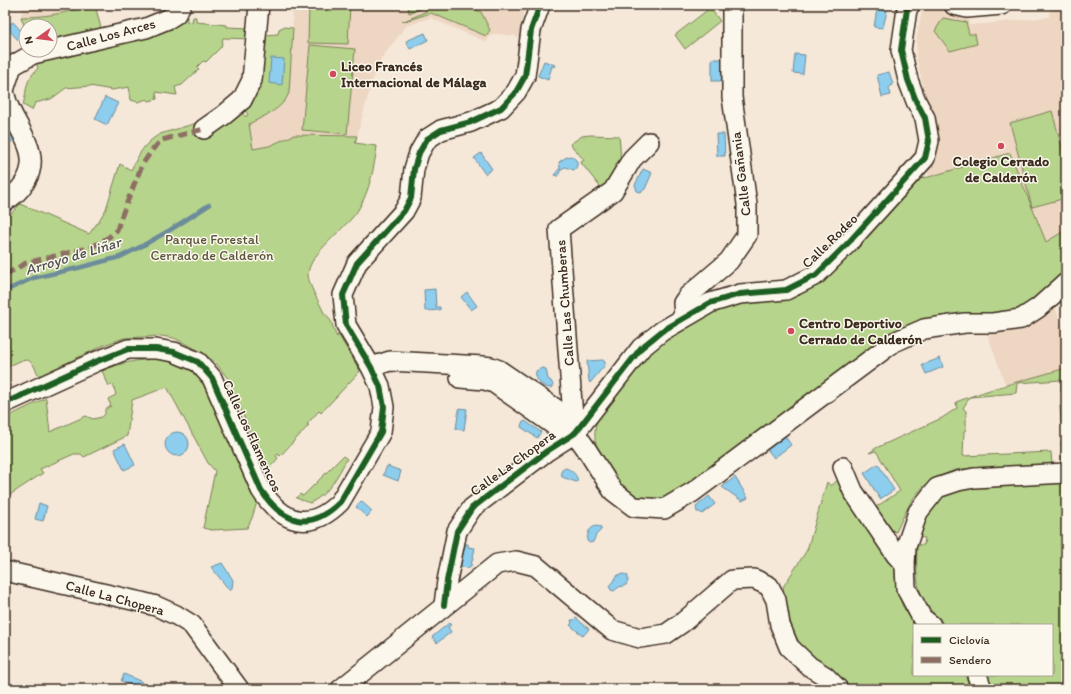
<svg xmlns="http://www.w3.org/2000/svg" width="1071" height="694" font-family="Itim,sans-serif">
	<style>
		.built { fill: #edd6c2 }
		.green { fill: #b7d48c; stroke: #797f55 }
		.water { fill: #8dcdee; stroke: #6c8c9b }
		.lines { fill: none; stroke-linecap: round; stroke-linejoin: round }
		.stream { stroke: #6c8c9b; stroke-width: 4.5 }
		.minor-casing { stroke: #3b2a1e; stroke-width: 22 }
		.minor { stroke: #fbf7ec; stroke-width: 19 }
		.quiet { stroke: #8d6e63; stroke-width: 5; stroke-dasharray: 10 5; stroke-linecap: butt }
		.cycleway-casing { stroke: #fbf7ec; stroke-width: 8 }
		.cycleway { stroke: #1b5e20; stroke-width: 6 }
		.poi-dot { fill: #d1495b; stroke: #fbf7ec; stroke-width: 1.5 }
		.labels { text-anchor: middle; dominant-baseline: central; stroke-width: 3; stroke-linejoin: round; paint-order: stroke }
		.street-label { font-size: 14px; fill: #3b2a1e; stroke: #fbf7ec }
		.poi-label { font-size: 14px; font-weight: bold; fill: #3b2a1e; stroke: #fbf7ec; text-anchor: start }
		.park-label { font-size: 14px; fill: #5a543a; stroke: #fbf7ec }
		.water-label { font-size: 15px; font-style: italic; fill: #505352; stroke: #fbf7ec }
	</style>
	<rect width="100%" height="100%" fill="#f5e8d9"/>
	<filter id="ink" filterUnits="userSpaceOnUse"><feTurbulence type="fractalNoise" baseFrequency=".025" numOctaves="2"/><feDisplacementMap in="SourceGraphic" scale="8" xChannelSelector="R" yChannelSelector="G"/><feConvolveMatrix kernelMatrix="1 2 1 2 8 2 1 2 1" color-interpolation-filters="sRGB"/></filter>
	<g filter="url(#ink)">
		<!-- built -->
		<g class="built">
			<path d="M23,5H84V7L67,13L49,16L21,17Z"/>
			<path d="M292,5H526L523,16L519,39L516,36L497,34H492L489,37L487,42L430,18L406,26L381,59L372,81L357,136L294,135L269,146L253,149L249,124L280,106L291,67L293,35Z"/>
			<path d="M923,5L969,17V25L985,24L1049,17L1050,8L1066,7V271L1059,276L1010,153L929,177L927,168L928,107L916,56L917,36Z"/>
			<path d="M1055,307L1066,336V368L1006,386L986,331L996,332L1006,331L1028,325L1047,316Z"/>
		</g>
		<!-- green -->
		<g class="green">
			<path d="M84,5H95L101,28L50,40V26H26V31L21,17C43,17 63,14 84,7Z"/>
			<path d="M309,5H350L348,44L308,43Z"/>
			<path d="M408,5H423L421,9L409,13Z"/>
			<path d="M429,5H464L481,12L490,30L486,36L431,13L402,22L425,12Z"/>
			<path d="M710,8L720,21L685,49L675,35Z"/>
			<path d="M185,15L187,16V22H192L193,17H196V22L227,25V27L250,28V39L223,38L221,47L206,62L203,61L197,67L199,69L182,85L175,87L177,95L156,92L157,99L149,101L147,99L138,102L131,100L129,87L112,90L90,86L66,88L51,99L35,103L32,110L23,105C28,86 24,83 38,68L36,62L152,35C165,31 176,26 185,15Z"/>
			<path d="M943,18L966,22L969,34H975L977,44L950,51L935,31Z"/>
			<path d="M283,27L293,28L289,93C283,109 264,116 249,124L253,149L269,146L294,135L357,136L355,143L377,146C374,168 370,190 358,210C347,228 309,253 308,274C308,285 320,303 324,313C333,319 332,328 337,337L338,334L360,371L321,413L319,411L307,424L309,425L280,456L278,454L276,456L278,458L267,471L263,465L229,380L215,362L198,350L174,338L161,336L124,338L104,345L39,376L33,364L28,360L20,361L5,368V220L20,204L89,234L98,222L106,209L120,164L131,170C140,153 143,144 160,134L240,110L246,117L248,114L245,111L253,103L249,99L264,35L278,34L279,29Z"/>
			<path d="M310,45L355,49L347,134L302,130Z"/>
			<path d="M1052,111L1066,163V198L1032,207L1010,123Z"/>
			<path d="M590,135L619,136C622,164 622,168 601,188L582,164L581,162L584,160L570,144L582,136Z"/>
			<path d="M1010,153L1046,242L1066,230V271L1055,280L1036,301L1022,309L999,314V312L963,314L889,337L862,353L675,496C659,504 641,504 626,493C621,490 615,476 611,470C598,451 591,444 597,420L646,354L659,343L720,307L814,287C839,270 855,245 875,222C888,207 903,193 917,178L929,177Z"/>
			<path d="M158,359L171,361L190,369L208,389L251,491L257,502L252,518L247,528L212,530L203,528L215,471L208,463L167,387L132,400L127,436L84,457L81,454H74L40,469L43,473L5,498V418L46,398L50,432L86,416L93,419L102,417L105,414V409L111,406L108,399L116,395L113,384L109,386L102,371C123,362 136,360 158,359Z"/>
			<path d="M1066,368V393L1061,392V380L1017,383L1016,393L970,397L963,408L966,411V430L964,431L963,456L1051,452L1052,464L972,468L955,470L940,476L923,487L912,500L904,515L896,532L893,531L876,507L900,491L876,451L869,453L876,448L942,418L957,408L956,402C991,388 1029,379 1066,368Z"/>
			<path d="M1060,406H1066V424H1061Z"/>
			<path d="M1064,437H1066V464H1062L1061,441L1064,440Z"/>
			<path d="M343,456L347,459C336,478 330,493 310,503L296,498L300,494L303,496Z"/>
			<path d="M839,479L871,533L894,567L897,591L903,607L915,625L914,675H965L971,689H849C842,676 828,669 817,661C790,641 789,617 783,587L807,550L827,482L831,486Z"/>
			<path d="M1066,483V689H991L987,675H1052V625H945C915,597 916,584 917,545H924L925,538L917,537L918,529L935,503L944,495L969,486Z"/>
		</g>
		<!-- water -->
		<g class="water">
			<path d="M877,9L887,11L883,28L874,27Z"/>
			<path d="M13,22L24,34L18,40L6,27Z"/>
			<path d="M425,33L428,40L410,49L406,41Z"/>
			<path d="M795,54L805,55L803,74L793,73Z"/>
			<path d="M271,58L284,59L282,85L269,83Z"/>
			<rect x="712" y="59" width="11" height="22"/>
			<path d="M544,61L555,65L554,67L552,66L548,80L538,76Z"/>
			<path d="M889,72L893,84L889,88L891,95L882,97L877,75Z"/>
			<path d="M105,97L118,103L107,125L95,119Z"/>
			<path d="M10,131L15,140L5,145V133Z"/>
			<path d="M716,134H724L725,156H717Z"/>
			<path d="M481,153L492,169L485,174L474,158Z"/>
			<path d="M570,156C577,158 580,165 574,170L565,167L561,169L558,176H556L555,174L560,168L559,162L565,158Z"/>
			<path d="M643,169L652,173L645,189L641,192L637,191L635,185Z"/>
			<path d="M435,289L436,307H440V310L425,311L424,290Z"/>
			<path d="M467,292L477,306L471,310L461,297Z"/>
			<path d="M940,358L943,367L926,374L922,365Z"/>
			<path d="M603,360L605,362V365L590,383L589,381L587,361Z"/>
			<path d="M542,368L546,369L548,379L551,381L553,385L551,388C543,388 534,380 536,371Z"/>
			<path d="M459,408L467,409L464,430L456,429Z"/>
			<path d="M525,421L541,432L537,438L521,427L522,423Z"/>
			<circle cx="177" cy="444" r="12"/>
			<path d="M785,436L791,445L774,458L767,449Z"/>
			<path d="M125,444L135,465L124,470L114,449Z"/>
			<path d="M878,464L894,490L880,499L864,473Z"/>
			<path d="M387,466L401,471L398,481L383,475Z"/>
			<path d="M565,468C571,469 577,475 578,481L576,482L562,477L561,471Z"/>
			<path d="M735,477L748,498L742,501L722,487Z"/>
			<path d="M709,496L715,504L702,514L700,512H697L696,507Z"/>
			<path d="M361,501L372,511L367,517L356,507Z"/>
			<path d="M39,503L47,506L43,521L35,519Z"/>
			<path d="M596,526L601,527V530L596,535L593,542L590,543L587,541C588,532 588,529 596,526Z"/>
			<path d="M465,544H468V547L475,548L471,566L467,568L462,567L460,565Z"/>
			<path d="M222,563L233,580L232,588L230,591L211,567Z"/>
			<path d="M624,574L628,576V581L626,585L619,587L614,591L611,590L609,586L618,575Z"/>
			<path d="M576,618L589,629L583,636L570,625L572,623L571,620H574Z"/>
			<path d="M449,623L451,625L448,627L451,632L437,643L432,637Z"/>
			<path d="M124,674L142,682L138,689L121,681Z"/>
		</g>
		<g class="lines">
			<!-- stream -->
			<path class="stream" d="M5,291L33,278L78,268L120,257L142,246L170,230L209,205"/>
			<!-- minor casing -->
			<g class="minor-casing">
				<g id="minor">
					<path d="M954,5L967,8L1002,5"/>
					<path d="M5,87L12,66L33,54L146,28L168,19L176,14L181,5"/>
					<path d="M5,95C11,125 45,150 25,182C20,190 14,196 5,201"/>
					<path d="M204,129L224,115L242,100L252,80L259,5"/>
					<path d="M684,317L683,303L688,296L729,261L747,235V204L732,97V5"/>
					<path d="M371,367L390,361L483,366L491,367L499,370L565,415L575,433L585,447L613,491L634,507L664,509L693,492L894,342L924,329L965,323H993L1021,319L1038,308L1066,283"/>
					<path d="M460,378L485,380L494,383L558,428L575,433"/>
					<path d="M5,403L95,362L128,349H156L174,352L198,362L212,378L261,490C283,524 310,532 340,502L381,432L384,407L380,386L371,367L346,325L343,295L357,263L404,211L411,198L414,169L419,153L427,139L441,130L471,122L501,108L516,92L525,76L531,30L540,5"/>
					<path d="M574,430L559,229L613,191L632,159L649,142"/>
					<path d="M843,467L853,491L896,555L905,565"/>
					<path d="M5,571L141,602L156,606L176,615L192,625L239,689"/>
					<path d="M444,605L447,581L457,531L472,508L547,451L575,433L641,348L662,331L710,303L740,294L786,290L816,275L849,242L925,158L929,141L925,118L916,101L908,80L901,50L907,9L910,5"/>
					<path d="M931,625L922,618L906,588L905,565L906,547L918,512L937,488L958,481L974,478L1066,473"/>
					<path d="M977,675L982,689"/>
					<path d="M341,689L497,564L516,561L536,566L612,630L640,638L666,634L682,623L732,580L754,579L769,586L776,600L780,625L789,647L809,666L825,676L838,689"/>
				</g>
			</g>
			<!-- minor -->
			<use href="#minor" class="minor"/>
			<!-- quiet -->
			<path class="quiet" d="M5,275L26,263L92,247L109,237L117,230L120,220L142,165L152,150L162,140L204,129"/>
			<!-- cycleway casing -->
			<g class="cycleway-casing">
				<g id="cycleway">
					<path d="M5,403L95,362L128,349H156L174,352L198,362L212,378L261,490C283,524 310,532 340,502L381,432L384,407L380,386L371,367L346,325L343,295L357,263L404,211L411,198L414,169L419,153L427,139L441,130L471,122L501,108L516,92L525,76L531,30L540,5"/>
					<path d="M444,605L447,581L457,531L472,508L547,451L575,433L641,348L662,331L710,303L740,294L786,290L816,275L849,242L925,158L929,141L925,118L916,101L908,80L901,50L907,9L910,5"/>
				</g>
			</g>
			<!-- cycleway -->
			<use href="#cycleway" class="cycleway"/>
		</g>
	</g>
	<!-- markers -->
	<g class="poi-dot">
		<circle cx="333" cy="74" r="4"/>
		<circle cx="1001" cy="146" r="4"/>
		<circle cx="791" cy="331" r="4"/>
	</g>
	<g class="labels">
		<!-- street labels -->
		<g class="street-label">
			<text transform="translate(111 35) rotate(-15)">Calle Los Arces</text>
			<text transform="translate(741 174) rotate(-97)">Calle Gañania</text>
			<text transform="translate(830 241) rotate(-44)">Calle Rodeo</text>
			<text transform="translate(565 303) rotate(-94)">Calle Las Chumberas</text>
			<text transform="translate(252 436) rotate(65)">Calle Los Flamencos</text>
			<text transform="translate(513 463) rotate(-36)">Calle La Chopera</text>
			<text transform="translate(115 598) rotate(15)">Calle La Chopera</text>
		</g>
		<!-- poi labels -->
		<g class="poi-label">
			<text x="341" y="66">Liceo Francés<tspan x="341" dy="16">Internacional de Málaga</tspan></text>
			<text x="1001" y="161" text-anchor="middle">Colegio Cerrado<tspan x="1001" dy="16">de Calderón</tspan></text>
			<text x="799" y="323">Centro Deportivo<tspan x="799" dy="16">Cerrado de Calderón</tspan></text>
		</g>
		<!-- park labels -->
		<g class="park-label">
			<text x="212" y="239">Parque Forestal<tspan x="212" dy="16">Cerrado de Calderón</tspan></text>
		</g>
		<!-- water labels -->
		<g class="water-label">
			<text transform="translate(73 256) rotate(-17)">Arroyo de Liñar</text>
		</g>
	</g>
	<!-- margin -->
	<rect width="1071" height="694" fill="none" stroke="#fbf7ec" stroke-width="20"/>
	<rect x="10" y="10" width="1051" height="674" fill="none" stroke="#3b2a1e" stroke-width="1.5" filter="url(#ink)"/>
	<!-- legend -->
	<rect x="913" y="624" width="140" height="52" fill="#fbf7ec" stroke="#aea59a"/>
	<rect x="921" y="637" width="20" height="6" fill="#1b5e20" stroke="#aea59a"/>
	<text x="949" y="644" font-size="12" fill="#3b2a1e">Ciclovía</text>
	<rect x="921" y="657" width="20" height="6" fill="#8d6e63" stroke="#aea59a"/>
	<text x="949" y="664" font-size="12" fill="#3b2a1e">Sendero</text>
	<!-- north arrow -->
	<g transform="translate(38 38) rotate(256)"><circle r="19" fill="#fbf7ec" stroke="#aea59a"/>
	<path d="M0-3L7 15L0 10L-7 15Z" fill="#d1495b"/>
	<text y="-6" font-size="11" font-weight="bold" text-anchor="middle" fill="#3b2a1e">N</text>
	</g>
</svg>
